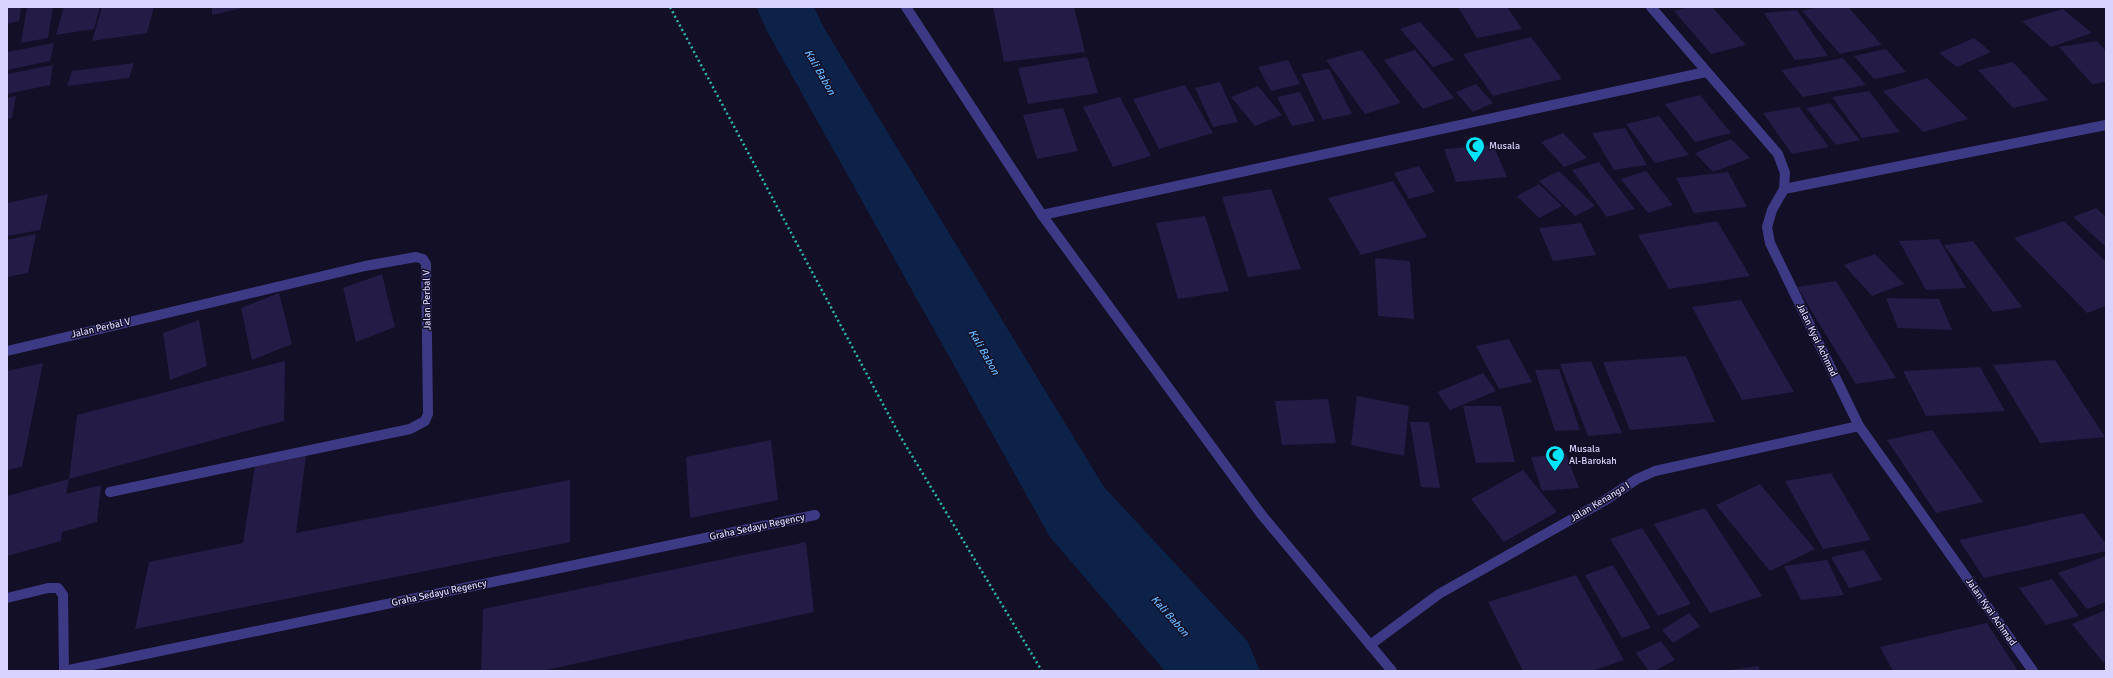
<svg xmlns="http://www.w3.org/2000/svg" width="2113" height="678" font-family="Signika,sans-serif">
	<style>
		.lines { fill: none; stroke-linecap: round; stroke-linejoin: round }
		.river { fill: #0c2248; fill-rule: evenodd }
		.building { fill: #241b47 }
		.path { stroke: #2fb8b0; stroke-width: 2.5; stroke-dasharray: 2 3; stroke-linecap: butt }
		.street { stroke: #3d3a85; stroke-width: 10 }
		.labels { text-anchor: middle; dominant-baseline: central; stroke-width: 3; stroke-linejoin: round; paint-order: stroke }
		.poi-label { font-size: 10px; fill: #d9d4ff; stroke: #130f26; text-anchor: start }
		.street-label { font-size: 10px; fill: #d9d4ff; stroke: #130f26 }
		.water-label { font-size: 11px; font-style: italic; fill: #62b6ff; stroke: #130f26 }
	</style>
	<rect width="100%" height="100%" fill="#130f26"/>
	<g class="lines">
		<!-- river -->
		<path class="river" d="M756,7H814L824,28L1104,487L1248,642L1260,671H1165L1050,537L767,31Z"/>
	</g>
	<!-- building -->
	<g class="building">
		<path d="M7,7H21L19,21L7,24Z"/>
		<path d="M27,7H53L48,38L21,43Z"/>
		<path d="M64,7H100L94,29L56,35Z"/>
		<path d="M102,7H154L147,33L92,41Z"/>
		<path d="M212,7H243V8L212,15Z"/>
		<path d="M993,7H1074L1085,52L1004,62Z"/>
		<path d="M1458,7H1507L1522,29L1477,38Z"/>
		<path d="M1690,7H1712L1746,45L1711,54L1674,11Z"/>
		<path d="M1820,7H1848L1882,45L1840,54L1802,11Z"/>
		<path d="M2063,9L2092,33L2051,47L2022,21Z"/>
		<path d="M1797,10L1828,56L1795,60L1764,13Z"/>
		<path d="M1420,22L1454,60L1433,67L1400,29Z"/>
		<path d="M1531,37L1562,79L1493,96L1463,54Z"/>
		<path d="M1974,38L1991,52L1957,67L1939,53Z"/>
		<path d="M2097,41L2106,51V82L2092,84L2059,47Z"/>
		<path d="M54,43L50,61L7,70V52Z"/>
		<path d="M1886,49L1906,72L1874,79L1854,56Z"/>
		<path d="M1362,50L1401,103L1365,114L1326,60Z"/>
		<path d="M1415,50L1454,98L1423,109L1384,60Z"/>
		<path d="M1087,57L1098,93L1028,104L1018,68Z"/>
		<path d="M1843,58L1866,85L1803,97L1781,70Z"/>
		<path d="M1288,60L1300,84L1271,91L1258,67Z"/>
		<path d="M2013,62L2048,100L2013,108L1978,70Z"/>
		<path d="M134,63L129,78L67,86L72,71Z"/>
		<path d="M53,65L50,85L7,94V74Z"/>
		<path d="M1329,69L1352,114L1323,120L1301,74Z"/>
		<path d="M1927,78L1968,119L1923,132L1883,91Z"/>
		<path d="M1220,82L1238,122L1213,127L1195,88Z"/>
		<path d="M1476,84L1493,103L1473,112L1456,92Z"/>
		<path d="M1185,85L1213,133L1159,149L1133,99Z"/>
		<path d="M1258,86L1282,115L1255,126L1231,97Z"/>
		<path d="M1869,91L1900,132L1862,138L1832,97Z"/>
		<path d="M1300,92L1315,121L1292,126L1277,97Z"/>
		<path d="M1700,95L1731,133L1695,142L1665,104Z"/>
		<path d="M16,96L12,118L7,119V98Z"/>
		<path d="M1120,97L1151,156L1113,167L1083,107Z"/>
		<path d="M1830,103L1860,140L1836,145L1806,108Z"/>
		<path d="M1799,107L1829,147L1792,154L1763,113Z"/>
		<path d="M1063,108L1078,151L1037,159L1023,115Z"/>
		<path d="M1659,116L1689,155L1655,163L1626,124Z"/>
		<path d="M1625,128L1647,165L1614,170L1592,133Z"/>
		<path d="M1563,133L1587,158L1564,167L1541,142Z"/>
		<path d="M1731,139L1750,158L1713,172L1695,153Z"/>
		<path d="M1493,145L1507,177L1456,182L1444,149Z"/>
		<path d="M1599,162L1635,209L1607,217L1572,170Z"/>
		<path d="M1419,166L1435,192L1409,199L1394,173Z"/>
		<path d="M1559,171L1595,206L1575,216L1539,181Z"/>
		<path d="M1646,171L1673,205L1648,213L1621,179Z"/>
		<path d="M1728,172L1747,207L1694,213L1676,178Z"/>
		<path d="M1393,181L1427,237L1361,255L1328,198Z"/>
		<path d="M1539,184L1562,206L1539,218L1517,196Z"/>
		<path d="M1271,189L1301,269L1248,277L1222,197Z"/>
		<path d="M48,194L40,230L7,236V203Z"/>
		<path d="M2096,208L2106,217V247L2073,217Z"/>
		<path d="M1205,216L1229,291L1178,299L1156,223Z"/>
		<path d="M1717,221L1750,276L1669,289L1638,235Z"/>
		<path d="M2064,221L2106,262V306L2087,313L2014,238Z"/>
		<path d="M1581,223L1596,255L1553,261L1539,228Z"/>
		<path d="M36,234L28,273L7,277V240Z"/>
		<path d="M1939,239L1966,288L1926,290L1899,241Z"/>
		<path d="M1973,241L2022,307L1993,312L1944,245Z"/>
		<path d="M1875,254L1904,284L1872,296L1844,265Z"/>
		<path d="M1375,258L1410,261L1414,319L1378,316Z"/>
		<path d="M382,274L395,327L356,342L343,288Z"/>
		<path d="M1836,281L1896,378L1856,384L1797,287Z"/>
		<path d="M279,293L292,344L252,360L241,308Z"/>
		<path d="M1886,298L1939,299L1952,330L1898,328Z"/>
		<path d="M1741,300L1794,392L1742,400L1692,307Z"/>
		<path d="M199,320L207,366L170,380L163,333Z"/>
		<path d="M1509,339L1532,382L1499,389L1476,346Z"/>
		<path d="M1686,356L1715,422L1630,430L1603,362Z"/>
		<path d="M2055,360L2105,437L2040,443L1993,365Z"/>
		<path d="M285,361L284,421L69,479L77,415Z"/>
		<path d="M1591,361L1622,433L1588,436L1560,364Z"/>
		<path d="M43,363L22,467L7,470V371Z"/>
		<path d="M1980,367L2005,411L1926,416L1903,371Z"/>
		<path d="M1559,369L1580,430L1555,431L1535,370Z"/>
		<path d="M1483,373L1496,391L1450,410L1437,392Z"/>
		<path d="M1357,396L1409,406L1404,456L1351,445Z"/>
		<path d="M1328,399L1336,443L1282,445L1275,401Z"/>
		<path d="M1463,406H1501L1515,462L1476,463Z"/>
		<path d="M1410,422H1429L1440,488L1421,487Z"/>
		<path d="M1932,430L1983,502L1936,513L1887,440Z"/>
		<path d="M771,440L778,500L690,518L686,457Z"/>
		<path d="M1566,454L1579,488L1542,491L1531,457Z"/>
		<path d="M306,456L296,533L570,480V542L135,629L149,562L243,543L255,466Z"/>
		<path d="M1523,470L1557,512L1504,542L1471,499Z"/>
		<path d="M1831,473L1871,540L1823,549L1785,481Z"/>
		<path d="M69,479L66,494L101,485L97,522L62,532L61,541L7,556V496Z"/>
		<path d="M1760,484L1815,549L1770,571L1716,505Z"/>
		<path d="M1705,508L1762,596L1710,613L1654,524Z"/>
		<path d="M2083,513L2106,544V551L1984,578L1959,540Z"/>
		<path d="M1642,528L1691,604L1658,616L1610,539Z"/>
		<path d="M806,542L814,612L541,671H481L483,609Z"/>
		<path d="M1864,550L1882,580L1849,588L1831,557Z"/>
		<path d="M2106,556V602L2087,609L2058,573Z"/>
		<path d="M1827,560L1844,595L1801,600L1784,566Z"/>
		<path d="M1613,565L1651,628L1622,638L1585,575Z"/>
		<path d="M1576,575L1624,660L1592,671H1523L1488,602Z"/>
		<path d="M2052,579L2079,616L2046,625L2019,588Z"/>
		<path d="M2106,610V661L2103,662L2072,624Z"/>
		<path d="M1689,613L1700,626L1673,643L1662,630Z"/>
		<path d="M1987,623L2018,671H1893L1880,647Z"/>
		<path d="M1661,641L1675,660L1654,671H1649L1636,653Z"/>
		<path d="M1758,666L1760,671H1730V670Z"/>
	</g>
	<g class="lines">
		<!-- path -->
		<path class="path" d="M670,7L900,436L1042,671"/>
		<!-- street -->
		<g class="street">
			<path d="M906,7L1042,215L1261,514L1392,671"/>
			<path d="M1651,7L1778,154L1785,173L1784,189L1772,210L1767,227L1770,243L1859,426L2033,671"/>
			<path d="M1784,189L2106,125"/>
			<path d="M1042,215L1706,72"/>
			<path d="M7,351L365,266L416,257L423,259L426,264L428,414L425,421L410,429L110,492"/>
			<path d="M7,598L48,588H58L63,595L64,671"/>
			<path d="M1370,645L1439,594L1604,501L1637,479L1655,471L1859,426"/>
			<path d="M64,671L815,515"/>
		</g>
	</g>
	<!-- icons -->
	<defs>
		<g id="mosque-pin" transform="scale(1)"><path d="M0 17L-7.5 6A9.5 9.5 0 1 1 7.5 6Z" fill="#00e5ff" stroke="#130f26"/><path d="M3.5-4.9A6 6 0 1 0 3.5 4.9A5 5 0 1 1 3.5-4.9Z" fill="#111"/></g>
	</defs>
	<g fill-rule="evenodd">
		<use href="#mosque-pin" x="1475" y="146"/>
		<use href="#mosque-pin" x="1555" y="455"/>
	</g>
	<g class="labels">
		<!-- poi labels -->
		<g class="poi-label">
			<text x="1489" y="146">Musala</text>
			<text x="1569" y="449">Musala<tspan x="1569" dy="12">Al-Barokah</tspan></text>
		</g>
		<!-- street labels -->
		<g class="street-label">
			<text transform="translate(427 300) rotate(-91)">Jalan Perbal V</text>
			<text transform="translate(101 328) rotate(-13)">Jalan Perbal V</text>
			<text transform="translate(1817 340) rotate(64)">Jalan Kyai Achmad</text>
			<text transform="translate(1600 502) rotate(-31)">Jalan Kenanga I</text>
			<text transform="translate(757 527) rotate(-12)">Graha Sedayu Regency</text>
			<text transform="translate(439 593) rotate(-12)">Graha Sedayu Regency</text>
			<text transform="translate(1991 612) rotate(55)">Jalan Kyai Achmad</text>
		</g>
		<!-- water labels -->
		<g class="water-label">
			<text transform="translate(820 72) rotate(60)">Kali Babon</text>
			<text transform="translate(984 352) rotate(60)">Kali Babon</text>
			<text transform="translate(1170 616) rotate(48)">Kali Babon</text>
		</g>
	</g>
	<!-- border -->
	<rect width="2113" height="678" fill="none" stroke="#d9d4ff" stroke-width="16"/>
</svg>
